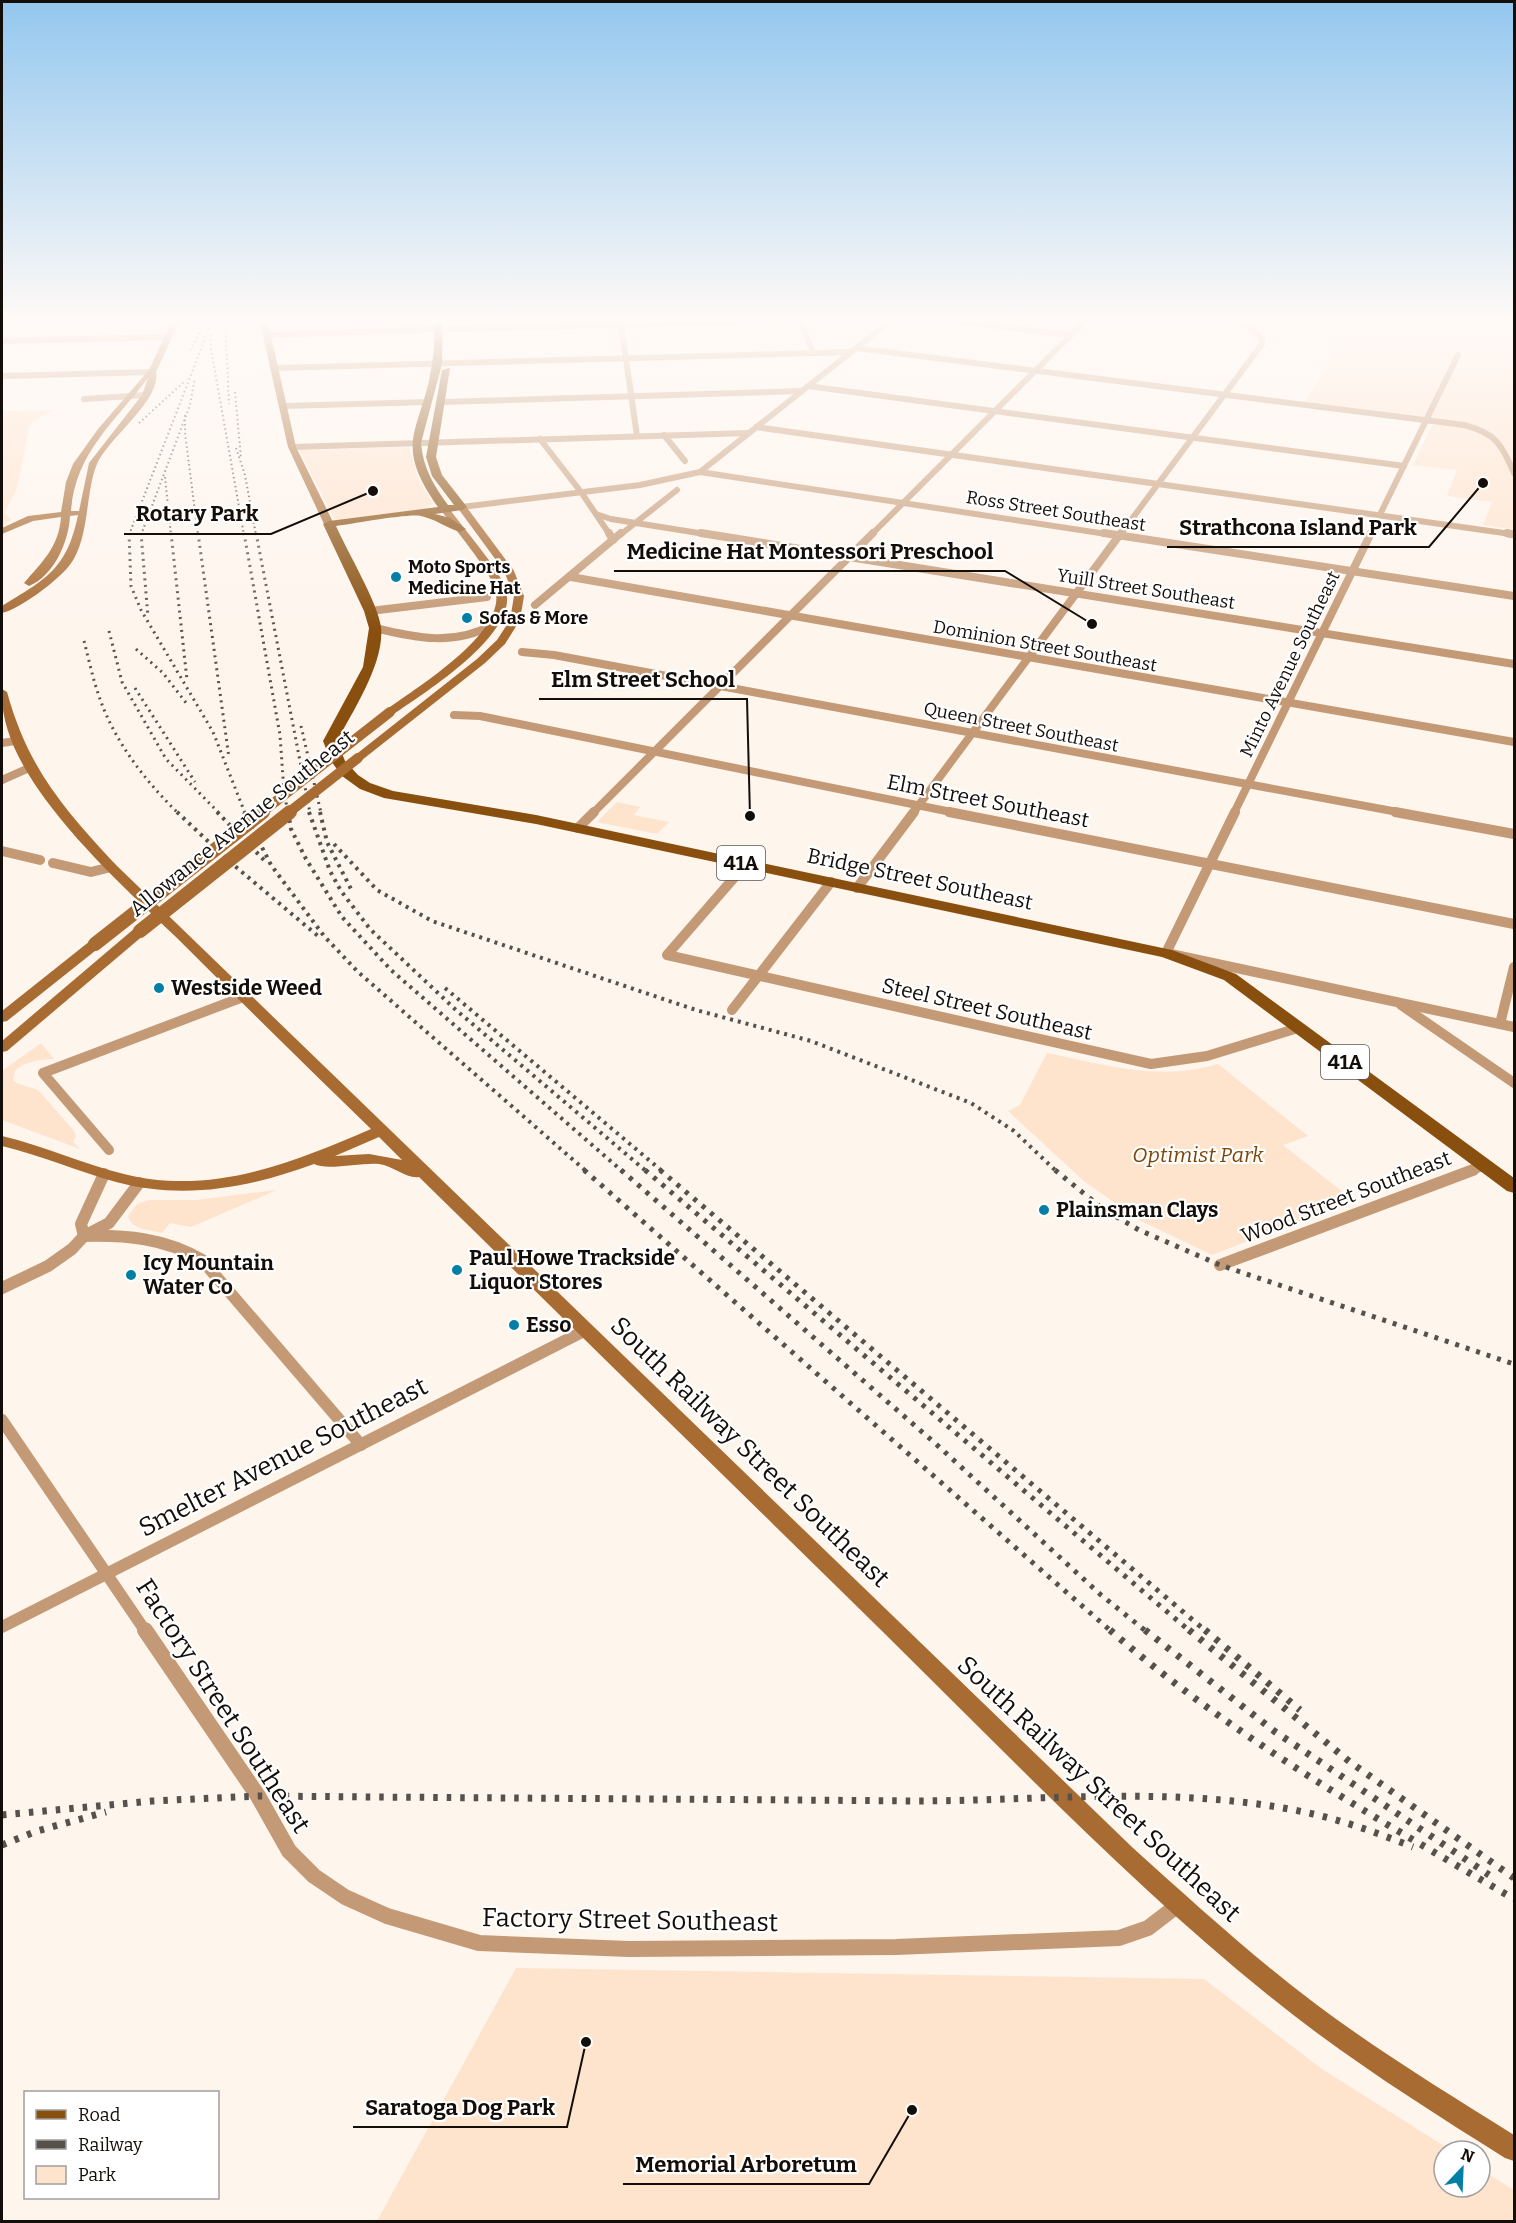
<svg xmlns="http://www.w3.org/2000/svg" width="1516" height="2223" font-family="Bitter,serif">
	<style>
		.green { fill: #fee3cd }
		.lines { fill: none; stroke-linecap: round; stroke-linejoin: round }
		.street-far4 { stroke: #c49a76; stroke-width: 6 }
		.street-far3 { stroke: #c49a76; stroke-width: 8 }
		.street-far2 { stroke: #c49a76; stroke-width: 10 }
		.street-far1 { stroke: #c49a76; stroke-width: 12 }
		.street { stroke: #c49a76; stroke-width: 16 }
		.secondary { fill: #a86b32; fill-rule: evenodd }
		.primary { fill: #894f0f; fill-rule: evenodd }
		.rail-far4 { stroke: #57514c; stroke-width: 2; stroke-dasharray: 1.5 3; stroke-linecap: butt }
		.rail-far3 { stroke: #57514c; stroke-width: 3; stroke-dasharray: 2 4.5; stroke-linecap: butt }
		.rail-far2 { stroke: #57514c; stroke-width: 4; stroke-dasharray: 3 5; stroke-linecap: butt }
		.rail-far1 { stroke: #57514c; stroke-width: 5; stroke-dasharray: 4 7; stroke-linecap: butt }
		.rail { stroke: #57514c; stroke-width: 7; stroke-dasharray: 4.5 9; stroke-linecap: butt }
		.secondary-bridge-far1 { stroke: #a86b32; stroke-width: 10 }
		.secondary-bridge { stroke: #a86b32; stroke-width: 14 }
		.poi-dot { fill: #037fa5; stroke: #fff; stroke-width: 2 }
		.labels { text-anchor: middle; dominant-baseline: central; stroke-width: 4.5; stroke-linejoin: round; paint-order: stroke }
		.far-street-label { font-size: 18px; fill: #130e0a; stroke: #fff }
		.far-poi-label { font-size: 18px; font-weight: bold; fill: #130e0a; stroke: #fff; text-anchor: start }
		.shield { fill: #fff; stroke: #5a5654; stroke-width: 1.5 }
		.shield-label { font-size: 20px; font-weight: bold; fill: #130e0a }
		.street-label { font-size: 21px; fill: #130e0a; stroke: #fff }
		.poi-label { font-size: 21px; font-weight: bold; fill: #130e0a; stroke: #fff; text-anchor: start }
		.park-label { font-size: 21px; font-style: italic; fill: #7e4709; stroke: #fff }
		.near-street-label { font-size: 26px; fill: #130e0a; stroke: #fff }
		.leader { fill: none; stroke: #130e0a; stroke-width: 2 }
		.callout-dot { fill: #130e0a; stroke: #fff; stroke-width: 2 }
		.callout-label { font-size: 22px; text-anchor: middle; font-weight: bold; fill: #130e0a; stroke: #fff; stroke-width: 4.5; stroke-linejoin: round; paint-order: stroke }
	</style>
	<rect width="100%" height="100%" fill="#fef5ed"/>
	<!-- green -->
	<g class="green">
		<path d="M1233,318H1313L1351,322L1354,318H1514V533L1511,529L1483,525L1492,502L1447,496L1457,470L1413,465L1435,419L1305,402L1344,334L1280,326L1256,327Z"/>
		<path d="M53,410L35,420L29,427L17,488L5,512L11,520L2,526V411Z"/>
		<path d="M409,447L418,478L433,504L425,509L335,520L299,450Z"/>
		<path d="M617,802L640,807L634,815L669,822L657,834L597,822Z"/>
		<path d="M41,1043L54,1059C40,1060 26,1060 15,1071L13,1080L16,1083L38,1090L74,1131L76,1136L73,1142L80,1149L2,1120V1071Z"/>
		<path d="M1047,1053C1107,1065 1157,1082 1218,1064L1308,1136L1283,1145L1353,1200L1212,1255L1141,1221L1085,1182L1008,1111L1020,1105Z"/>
		<path d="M277,1190L191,1227L170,1223L162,1233C150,1230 132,1230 128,1216L137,1204L149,1200H196Z"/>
		<path d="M516,1968L1204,1979L1322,2069L1452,2151H1444V2187H1480V2169L1514,2190V2221H377Z"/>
	</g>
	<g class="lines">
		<!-- street-far4 -->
		<g class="street-far4">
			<path d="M620,318L637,436"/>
			<path d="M799,318L813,353"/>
			<path d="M931,318L1071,335"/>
			<path d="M451,329L890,318"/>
			<path d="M267,335L439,329"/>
			<path d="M2,341L168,337"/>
			<path d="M856,348L1464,425C1496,433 1501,444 1514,473"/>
			<path d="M276,368L851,352"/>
			<path d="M2,376L152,372"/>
			<path d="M808,386L1404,466"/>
			<path d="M84,399L146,395"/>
			<path d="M442,402L802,391"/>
			<path d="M283,406L428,402"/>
			<path d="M756,427L1511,534"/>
			<path d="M664,435L685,461"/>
			<path d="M540,439L581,492L610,535"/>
			<path d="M292,447L749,433"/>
			<path d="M700,472L894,318"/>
			<path d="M462,507L640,485L700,472L1113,535"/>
			<path d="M596,514L611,519L711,535"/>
			<path d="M620,535L677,490"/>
			<path d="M871,535L1088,318"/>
			<path d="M1120,535L1262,344V339L1249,326L1226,318"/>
			<path d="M1370,535L1458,355"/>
		</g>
		<!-- street-far3 -->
		<g class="street-far3">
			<path d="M609,533L613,540"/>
			<path d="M701,533L1514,664"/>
			<path d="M1104,533L1514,596"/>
			<path d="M1507,533L1511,534"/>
			<path d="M571,577L1514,742"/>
			<path d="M535,605L621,533"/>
			<path d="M370,611L487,597"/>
			<path d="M375,628C416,638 454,646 492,625"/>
			<path d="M522,652L554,655L1403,813"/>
			<path d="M454,715L480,716L956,813"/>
			<path d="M2,743L15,741"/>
			<path d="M2,780L29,768"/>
			<path d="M593,813L873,533"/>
			<path d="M913,813L1121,533"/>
			<path d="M1234,813L1371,533"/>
		</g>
		<!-- street-far2 -->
		<g class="street-far2">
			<path d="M949,812L1514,924"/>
			<path d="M1235,812L1166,953L1514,1027"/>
			<path d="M1395,812L1514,834"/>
			<path d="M578,828L594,812"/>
			<path d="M2,851L40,860"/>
			<path d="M53,863L91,872L111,867"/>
			<path d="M746,864L667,955L1151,1064L1207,1056L1298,1028"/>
			<path d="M857,888L914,812"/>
			<path d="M1401,1005L1514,1083"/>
			<path d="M732,1010L831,882"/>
			<path d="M1500,1024L1514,967"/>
			<path d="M109,1150L43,1073L243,997"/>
			<path d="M1469,1171L1485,1165"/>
		</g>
		<!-- street-far1 -->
		<g class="street-far1">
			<path d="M84,1236C126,1235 165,1238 202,1260L361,1445"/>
			<path d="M84,1236L81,1224L104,1174"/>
			<path d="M1220,1265L1473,1170"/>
			<path d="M2,1288L48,1266L72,1249L84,1236L109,1223L139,1183"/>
			<path d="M2,1420L146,1632"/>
			<path d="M2,1627L586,1330"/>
		</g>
		<!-- street -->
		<path class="street" d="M145,1630L258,1796L289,1851L314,1876L345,1897L387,1916L479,1943L629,1949L896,1947L1119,1938L1148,1928L1178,1905"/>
		<!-- secondary -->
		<g class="secondary">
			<path d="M173,318H181L156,372C161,401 108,438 97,464C85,492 90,540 69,566C57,581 20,609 2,613V606C46,579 67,569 78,515L70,516C69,541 54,576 29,586L24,583C42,562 59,547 61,517L33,521L2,534V528L28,516L61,512L66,482L73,464L98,429L149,370ZM148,378L142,395L89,463L79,511H71C75,453 115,422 148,378Z"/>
			<path d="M259,318H267L296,447L334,524L332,526L324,524L288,447Z"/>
			<path d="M459,505H465L514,571L524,596L520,620L505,644L485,663L362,760H354V756L477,659L497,640L510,620L514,596L504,571L457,507Z"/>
			<path d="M442,507H448C462,527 500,569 506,590C519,634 424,693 394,714H386V710C416,688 509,632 495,589C489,569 454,528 440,509Z"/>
			<path d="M2,689L7,692C28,768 63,808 115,864L1133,1848C1193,1902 1252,1956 1317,2005C1380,2052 1447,2093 1514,2135V2161L1505,2158C1424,2107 1343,2056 1268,1995C1131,1884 1008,1755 882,1631C728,1480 573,1328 419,1177C407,1179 393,1166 379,1164C362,1162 327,1171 314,1164C249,1188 183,1200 116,1182C77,1171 40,1155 2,1146V1136C44,1146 83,1164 124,1174C211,1196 292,1163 371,1129C306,1066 241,1002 177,938C128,891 77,845 38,789C18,760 0,724 2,689ZM379,1137L402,1160L369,1154L335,1156Z"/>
			<path d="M140,927L145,928L147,931L145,934L7,1051L2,1052V1041L135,928Z"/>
			<path d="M95,940L102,944L100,947L7,1021L2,1022V1011L90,941Z"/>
		</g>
		<!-- primary -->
		<path class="primary" d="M435,318H443L442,364L421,443C423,468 434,486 448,505H454L432,476L426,457L442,370L450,368L436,457L442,475L467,507L462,510L435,514L450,518L466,529L460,532C447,528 435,519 421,516C410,513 351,524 336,526C347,551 378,603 381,627C385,662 353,711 337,741L345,761L358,775L370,783L393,791L536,815L1172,950L1236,974L1514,1178V1193L1507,1191L1224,980L1162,957L536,824L384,798L360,789L342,776L331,761L323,741L363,667L369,628L364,611L323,524L329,521L438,507C391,440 422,432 432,364C435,349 434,333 435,318Z"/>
		<!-- rail-far4 -->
		<g class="rail-far4">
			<path d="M225,318L229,404"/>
			<path d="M211,335V349L244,535"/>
			<path d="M190,350L201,330"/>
			<path d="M235,392L241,458"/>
			<path d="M185,415V433L198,535"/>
			<path d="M139,423L185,381"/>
			<path d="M236,448L245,475L256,535"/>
			<path d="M165,477L171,535"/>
			<path d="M129,535L213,318"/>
			<path d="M141,535L190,405L195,378"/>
		</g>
		<!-- rail-far3 -->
		<g class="rail-far3">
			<path d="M129,533L131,586L141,610L213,732L245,813"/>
			<path d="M141,533L148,617"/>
			<path d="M171,533L187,680"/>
			<path d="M198,533L229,758"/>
			<path d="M244,533L280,735L284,792L288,813"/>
			<path d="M256,533L310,813"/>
			<path d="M109,631L122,682L166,759L219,813"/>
			<path d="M84,641C89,660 93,680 100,699C115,742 146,782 178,813"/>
			<path d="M136,649L163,673L187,704"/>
			<path d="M135,688L195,782"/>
			<path d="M301,726L321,813"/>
		</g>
		<!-- rail-far2 -->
		<g class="rail-far2">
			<path d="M177,812L230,862L318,936"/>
			<path d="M217,812L264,860"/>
			<path d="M244,812L271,865L324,936L358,972L586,1171"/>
			<path d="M288,812L291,829L306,859L342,917L391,970L622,1171"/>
			<path d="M309,812L330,871L341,891L370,929L456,1010L646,1171"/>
			<path d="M320,812L327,842L352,891"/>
			<path d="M334,844L377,890L432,921L696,1010L811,1041L971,1103L1014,1131L1056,1171"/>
			<path d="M445,988L662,1171"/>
		</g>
		<!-- rail-far1 -->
		<g class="rail-far1">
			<path d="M584,1170L1112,1632"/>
			<path d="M621,1170L936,1444L1101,1595L1147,1632"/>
			<path d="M645,1170L1191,1632"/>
			<path d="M660,1170L1207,1632"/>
			<path d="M1055,1170L1103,1209L1139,1230L1220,1265L1514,1364"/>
		</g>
		<!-- rail -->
		<g class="rail">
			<path d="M1110,1630C1232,1737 1374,1817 1514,1899"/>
			<path d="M1145,1630L1274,1731L1489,1875"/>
			<path d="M1189,1630L1350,1762L1514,1878"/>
			<path d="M1205,1630L1300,1710"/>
			<path d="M2,1815L152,1801L258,1796C476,1798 694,1799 912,1801C1045,1801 1182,1784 1313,1814C1348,1822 1380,1834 1413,1847"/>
			<path d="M2,1845L37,1831L106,1812"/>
		</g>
		<!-- secondary-bridge-far1 -->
		<g class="secondary-bridge-far1">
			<path d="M261,813L390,712"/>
			<path d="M288,813L358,758"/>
		</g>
		<!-- secondary-bridge -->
		<g class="secondary-bridge">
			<path d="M140,931L290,812"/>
			<path d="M95,944L263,812"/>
		</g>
	</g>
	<!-- sky -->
	<linearGradient id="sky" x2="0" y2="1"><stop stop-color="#93c7ef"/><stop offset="0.51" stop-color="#fffaf7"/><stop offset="1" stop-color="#fffaf7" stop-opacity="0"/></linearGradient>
	<rect width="1516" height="629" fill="url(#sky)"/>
	<!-- markers -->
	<g class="poi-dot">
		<circle cx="396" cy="577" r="6"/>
		<circle cx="467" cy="618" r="6"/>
		<circle cx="159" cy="988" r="6"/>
		<circle cx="1044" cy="1210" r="6"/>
		<circle cx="457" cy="1270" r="6"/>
		<circle cx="131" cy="1275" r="6"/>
		<circle cx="514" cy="1325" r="6"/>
	</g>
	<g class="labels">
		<!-- far-street labels -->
		<g class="far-street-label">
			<text transform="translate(1056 511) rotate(9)">Ross Street Southeast</text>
			<text transform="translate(1146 589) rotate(9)">Yuill Street Southeast</text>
			<text transform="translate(1045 646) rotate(10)">Dominion Street Southeast</text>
			<text transform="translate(1290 664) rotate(-64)">Minto Avenue Southeast</text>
			<text transform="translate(1021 727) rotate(11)">Queen Street Southeast</text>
		</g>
		<!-- far-poi labels -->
		<g class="far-poi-label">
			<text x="408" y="567">Moto Sports<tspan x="408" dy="21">Medicine Hat</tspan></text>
			<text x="479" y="618">Sofas &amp; More</text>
		</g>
		<!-- shield labels -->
		<g class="shield">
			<rect x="717" y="846" width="48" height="34" rx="4.5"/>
			<rect x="1321" y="1045" width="48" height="34" rx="4.5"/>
		</g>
		<g class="shield-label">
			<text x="741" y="863">41A</text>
			<text x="1345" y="1062">41A</text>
		</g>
		<!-- street labels -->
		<g class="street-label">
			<text transform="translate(988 801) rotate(11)">Elm Street Southeast</text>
			<text transform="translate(242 823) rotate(-39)">Allowance Avenue Southeast</text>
			<text transform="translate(920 879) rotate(12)">Bridge Street Southeast</text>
			<text transform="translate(987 1009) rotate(13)">Steel Street Southeast</text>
			<text transform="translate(1346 1197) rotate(-21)">Wood Street Southeast</text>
		</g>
		<!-- poi labels -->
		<g class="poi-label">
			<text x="171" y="988">Westside Weed</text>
			<text x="1056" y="1210">Plainsman Clays</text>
			<text x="469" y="1258">Paul Howe Trackside<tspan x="469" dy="24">Liquor Stores</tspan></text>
			<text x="143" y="1263">Icy Mountain<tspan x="143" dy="24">Water Co</tspan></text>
			<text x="526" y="1325">Esso</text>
		</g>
		<!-- park labels -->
		<g class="park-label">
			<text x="1198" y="1155">Optimist Park</text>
		</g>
		<!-- near-street labels -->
		<g class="near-street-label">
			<text transform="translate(750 1452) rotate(44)">South Railway Street Southeast</text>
			<text transform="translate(283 1457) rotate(-27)">Smelter Avenue Southeast</text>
			<text transform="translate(223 1706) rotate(57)">Factory Street Southeast</text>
			<text transform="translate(1099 1789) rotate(43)">South Railway Street Southeast</text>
			<text transform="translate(630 1920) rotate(1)">Factory Street Southeast</text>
		</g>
	</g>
	<!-- callouts -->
	<path class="leader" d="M373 491L271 534H124M1483 483L1429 547H1167M1092 624L1005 571H614M750 816L747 699H539M586 2042L567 2127H353M912 2110L869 2184H623"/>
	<g class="callout-dot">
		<circle cx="373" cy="491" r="6"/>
		<circle cx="1483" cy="483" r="6"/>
		<circle cx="1092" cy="624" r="6"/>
		<circle cx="750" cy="816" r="6"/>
		<circle cx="586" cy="2042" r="6"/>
		<circle cx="912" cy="2110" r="6"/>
	</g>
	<g class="callout-label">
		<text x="197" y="521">Rotary Park</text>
		<text x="1298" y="535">Strathcona Island Park</text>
		<text x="810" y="559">Medicine Hat Montessori Preschool</text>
		<text x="643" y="687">Elm Street School</text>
		<text x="460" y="2115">Saratoga Dog Park</text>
		<text x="746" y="2172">Memorial Arboretum</text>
	</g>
	<!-- border -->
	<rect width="1516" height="2223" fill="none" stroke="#130e0a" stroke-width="6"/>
	<!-- legend -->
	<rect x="24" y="2091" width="195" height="108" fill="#ffffff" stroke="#a19f9d" stroke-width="1.5"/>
	<rect x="36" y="2110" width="30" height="9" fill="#894f0f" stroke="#a19f9d" stroke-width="1.5"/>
	<text x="78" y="2121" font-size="18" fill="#130e0a">Road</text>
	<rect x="36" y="2140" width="30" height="9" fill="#57514c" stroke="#a19f9d" stroke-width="1.5"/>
	<text x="78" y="2151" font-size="18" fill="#130e0a">Railway</text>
	<rect x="36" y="2166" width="30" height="18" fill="#fee3cd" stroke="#a19f9d" stroke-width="1.5"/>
	<text x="78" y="2181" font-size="18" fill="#130e0a">Park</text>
	<!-- north arrow -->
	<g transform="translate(1462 2169) rotate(23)"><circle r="28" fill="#ffffff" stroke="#a19f9d" stroke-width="1.5"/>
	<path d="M0-4.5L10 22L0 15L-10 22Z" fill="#037fa5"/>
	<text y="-9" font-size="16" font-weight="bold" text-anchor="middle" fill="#130e0a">N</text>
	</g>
</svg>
